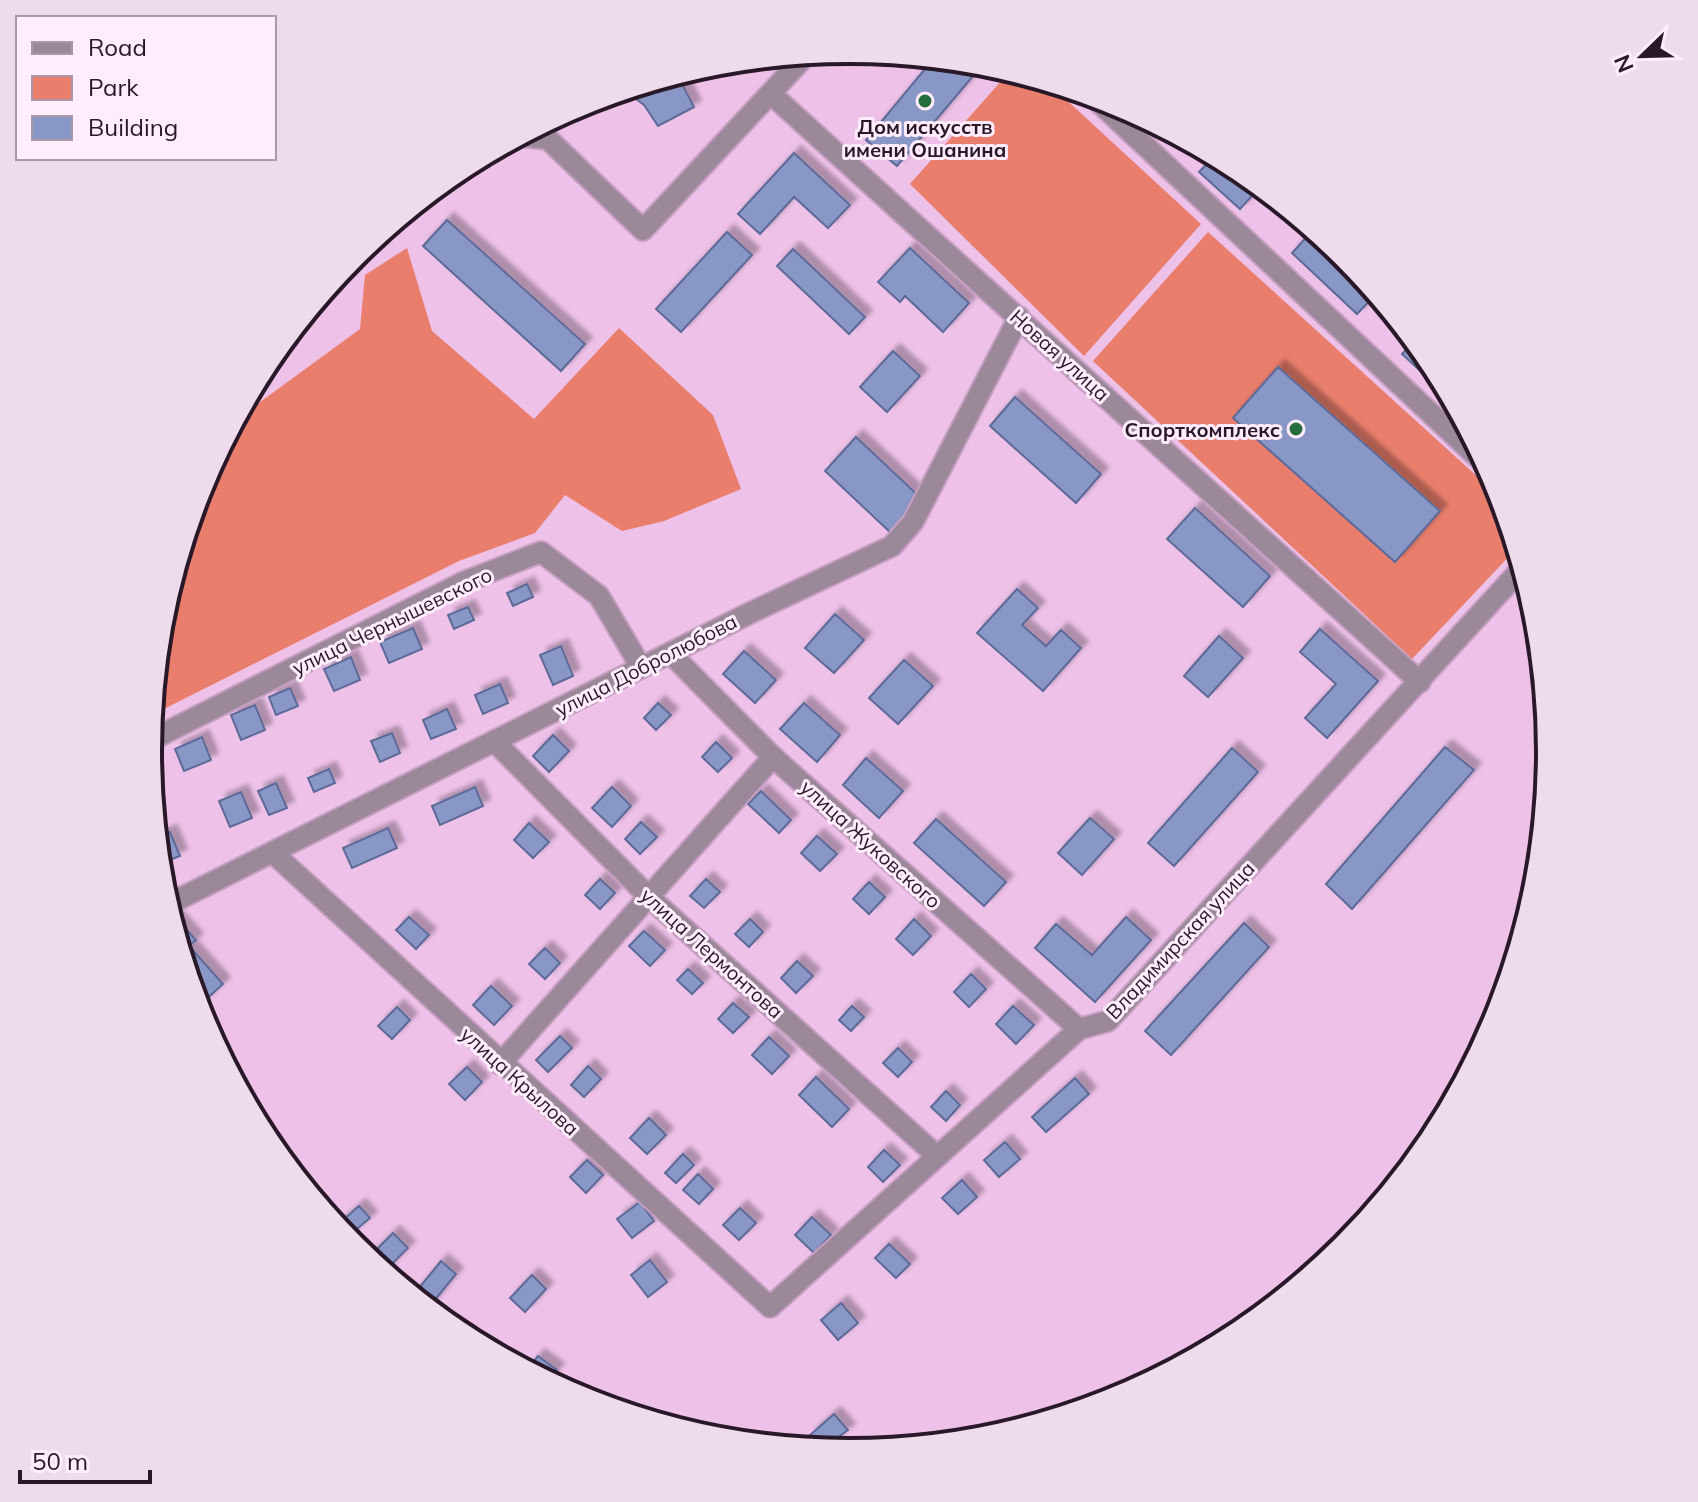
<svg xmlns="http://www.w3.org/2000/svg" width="1698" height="1502" font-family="Mulish,sans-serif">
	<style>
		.green { fill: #e97e6c }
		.building { fill: #8897c6; stroke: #5d6a97; stroke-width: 2; filter: url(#shadow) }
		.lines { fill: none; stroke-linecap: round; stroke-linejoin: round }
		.minor-casing { stroke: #c79fc2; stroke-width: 24 }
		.minor { stroke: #9b8898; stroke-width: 20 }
		.poi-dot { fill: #246e3c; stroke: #ffecfc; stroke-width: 3 }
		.labels { text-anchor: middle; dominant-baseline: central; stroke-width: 6; stroke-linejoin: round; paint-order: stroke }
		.poi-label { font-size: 20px; font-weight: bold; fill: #291928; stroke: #ffecfc }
		.street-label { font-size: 20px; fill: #291928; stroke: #ffecfc }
		.rim { fill: none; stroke: #291928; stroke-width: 4 }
	</style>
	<defs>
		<filter id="shadow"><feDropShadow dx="7" dy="-7" stdDeviation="2" flood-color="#0004"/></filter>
	</defs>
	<rect width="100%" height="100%" fill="#eec1e8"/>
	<!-- green -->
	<g class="green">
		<path d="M1010,71L1047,82L1201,224L1084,356L910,184Z"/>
		<path d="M1208,232L1501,498L1517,548L1412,659L1093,361Z"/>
		<path d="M407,248L432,331L534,419L619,328L713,415L741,489L664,521L622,531L565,495L535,533L459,561L152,715L162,614L202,482L234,421L360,329L365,275Z"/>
	</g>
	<!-- building -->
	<g class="building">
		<path d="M934,58L984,63L897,166L866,140Z"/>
		<path d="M677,74L694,107L658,126L644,105L624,90Z"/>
		<path d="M1134,112L1176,135L1168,143Z"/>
		<path d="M794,153L850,205L828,228L794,197L760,234L738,214Z"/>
		<path d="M1215,155L1261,186L1240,209L1199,172Z"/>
		<path d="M447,220L585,344L561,371L423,246Z"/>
		<path d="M1313,230L1376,294L1357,314L1292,253Z"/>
		<path d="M727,232L752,255L681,332L656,309Z"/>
		<path d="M910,248L969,303L943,332L905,296L900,302L878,282Z"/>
		<path d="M793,249L865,317L849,334L777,266Z"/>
		<path d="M1415,340L1432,362L1448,392L1446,395L1402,354Z"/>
		<path d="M893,351L920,376L887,412L860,387Z"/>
		<path d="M1278,367L1440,511L1395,562L1233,418Z"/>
		<path d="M1015,397L1101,474L1076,503L990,426Z"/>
		<path d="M856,437L923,500L891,533L825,471Z"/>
		<path d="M1195,508L1270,576L1243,607L1167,539Z"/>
		<path d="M527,584L533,597L513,606L507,593Z"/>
		<path d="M1017,589L1038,608L1022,625L1046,646L1061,630L1081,648L1043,691L977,633Z"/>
		<path d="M468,607L474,620L454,629L448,615Z"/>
		<path d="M835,614L864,640L834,673L805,648Z"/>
		<path d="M413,628L422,649L389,663L380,642Z"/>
		<path d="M1320,629L1378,681L1327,738L1305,718L1336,684L1300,652Z"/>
		<path d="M1219,636L1243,658L1208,697L1184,676Z"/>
		<path d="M561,646L573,676L553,685L540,655Z"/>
		<path d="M744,651L776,680L755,703L723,674Z"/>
		<path d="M351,657L360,680L334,691L324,669Z"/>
		<path d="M904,660L933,686L898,724L869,698Z"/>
		<path d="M500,684L508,703L483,714L475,695Z"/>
		<path d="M290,688L298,706L276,715L269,697Z"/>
		<path d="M658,703L671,715L656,730L644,718Z"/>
		<path d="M804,703L840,735L817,762L780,729Z"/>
		<path d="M255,705L265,730L241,740L231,715Z"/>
		<path d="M447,709L456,729L431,739L423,720Z"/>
		<path d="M392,733L400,753L380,762L371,741Z"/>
		<path d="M553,735L569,751L549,772L533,756Z"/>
		<path d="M202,737L211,760L184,771L175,749Z"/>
		<path d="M716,742L732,758L718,772L702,757Z"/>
		<path d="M1445,747L1474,770L1352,909L1326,884Z"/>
		<path d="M1232,748L1258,772L1174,866L1148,843Z"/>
		<path d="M866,758L903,791L879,818L843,785Z"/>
		<path d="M329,769L335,783L314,792L308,778Z"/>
		<path d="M276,783L287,808L269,815L258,791Z"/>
		<path d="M475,787L483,806L440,825L432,806Z"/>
		<path d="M612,787L631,806L612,827L592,808Z"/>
		<path d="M761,791L791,820L779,833L748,804Z"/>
		<path d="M241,792L252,818L230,827L219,801Z"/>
		<path d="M1090,818L1114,839L1082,875L1058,853Z"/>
		<path d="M936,819L1006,882L984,906L914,843Z"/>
		<path d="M641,822L657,837L640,854L625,839Z"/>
		<path d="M529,823L549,842L533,858L514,840Z"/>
		<path d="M388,828L397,848L352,868L343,848Z"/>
		<path d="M170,832L180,856L160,864L157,837Z"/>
		<path d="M817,836L837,854L820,871L801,853Z"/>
		<path d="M600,879L615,893L600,909L585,895Z"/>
		<path d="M706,879L720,892L704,908L690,896Z"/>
		<path d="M869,882L885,897L869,914L853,899Z"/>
		<path d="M409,917L429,935L416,949L396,930Z"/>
		<path d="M1126,917L1151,940L1095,1002L1035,948L1056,924L1092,955Z"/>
		<path d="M176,918L196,940L189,946L223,984L198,1007L172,921Z"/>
		<path d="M750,919L763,932L749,947L735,934Z"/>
		<path d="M914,919L931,936L913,955L896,939Z"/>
		<path d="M1244,923L1269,947L1171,1055L1145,1031Z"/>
		<path d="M644,931L665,950L650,966L629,946Z"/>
		<path d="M545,948L560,963L545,979L529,964Z"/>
		<path d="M797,961L813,976L796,993L781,978Z"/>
		<path d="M688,969L703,983L692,994L677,980Z"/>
		<path d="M971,974L986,989L969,1007L954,992Z"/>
		<path d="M491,986L512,1006L494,1025L473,1005Z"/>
		<path d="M733,1003L749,1017L733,1033L718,1019Z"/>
		<path d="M852,1006L864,1017L851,1031L839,1020Z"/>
		<path d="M1013,1006L1034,1025L1016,1044L996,1024Z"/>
		<path d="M397,1007L410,1020L392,1039L378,1026Z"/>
		<path d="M560,1036L572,1048L548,1072L536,1060Z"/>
		<path d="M769,1037L789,1056L772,1074L752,1055Z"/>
		<path d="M898,1048L912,1062L898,1077L883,1063Z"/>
		<path d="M588,1066L601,1079L584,1097L571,1085Z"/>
		<path d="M467,1067L482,1082L465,1100L449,1084Z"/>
		<path d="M816,1077L849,1109L832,1127L799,1095Z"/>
		<path d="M1075,1078L1089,1094L1046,1132L1032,1117Z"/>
		<path d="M946,1091L960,1105L946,1121L931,1107Z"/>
		<path d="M649,1118L666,1135L647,1154L630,1138Z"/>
		<path d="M1005,1142L1020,1159L999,1177L984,1160Z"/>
		<path d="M884,1150L900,1165L883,1182L868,1167Z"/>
		<path d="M683,1154L694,1165L676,1183L665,1173Z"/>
		<path d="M587,1160L603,1175L586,1193L570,1177Z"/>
		<path d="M698,1174L713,1189L699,1204L683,1190Z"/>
		<path d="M962,1180L977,1197L958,1214L942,1198Z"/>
		<path d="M640,1202L654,1221L632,1238L617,1219Z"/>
		<path d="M359,1206L370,1218L346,1238L336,1226Z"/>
		<path d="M740,1208L756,1223L739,1240L723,1225Z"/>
		<path d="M812,1217L831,1235L814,1253L795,1235Z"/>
		<path d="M393,1233L408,1248L384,1272L368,1258Z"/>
		<path d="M889,1244L910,1264L896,1278L875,1258Z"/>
		<path d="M650,1260L667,1282L648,1297L631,1275Z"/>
		<path d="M441,1261L456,1274L429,1307L414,1294Z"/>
		<path d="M532,1275L546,1289L525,1312L510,1298Z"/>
		<path d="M841,1303L858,1323L838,1340L821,1320Z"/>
		<path d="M538,1356L557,1370L548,1381L527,1370Z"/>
		<path d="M834,1414L848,1430L822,1449L810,1435Z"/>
	</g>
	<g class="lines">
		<!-- minor casing -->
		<g class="minor-casing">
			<g id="minor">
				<path d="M771,94L1420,682"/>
				<path d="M1091,95L1488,467"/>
				<path d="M519,136L548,139L643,230L807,54"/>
				<path d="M670,653L773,757L1079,1029"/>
				<path d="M149,741L464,582L541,552L599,596L641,667"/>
				<path d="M494,741L650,898L937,1156"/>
				<path d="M273,853L770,1307L1079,1029L1108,1021L1522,568"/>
				<path d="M167,905L752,612L892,546L913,522L1019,317"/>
				<path d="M500,1064L773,757"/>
			</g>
		</g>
		<!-- minor -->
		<use href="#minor" class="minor"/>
	</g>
	<!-- markers -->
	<g class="poi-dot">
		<circle cx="925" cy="101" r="8"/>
		<circle cx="1296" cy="429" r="8"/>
	</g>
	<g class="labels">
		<!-- poi labels -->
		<g class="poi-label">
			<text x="925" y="126">Дом искусств<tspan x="925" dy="23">имени Ошанина</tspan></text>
			<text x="1280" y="429" text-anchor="end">Спорткомплекс</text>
		</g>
		<!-- street labels -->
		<g class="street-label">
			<text transform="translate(1060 355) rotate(42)">Новая улица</text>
			<text transform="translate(392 621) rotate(-26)">улица Чернышевского</text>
			<text transform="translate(646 665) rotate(-27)">улица Добролюбова</text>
			<text transform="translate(871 844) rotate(42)">улица Жуковского</text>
			<text transform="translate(1180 940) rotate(-47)">Владимирская улица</text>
			<text transform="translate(712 953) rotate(42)">улица Лермонтова</text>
			<text transform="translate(520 1081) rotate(42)">улица Крылова</text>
		</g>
	</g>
	<!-- crop -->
	<path d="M0 0H1698V1502H0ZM162 751a687 687 0 1 1 1374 0a687 687 0 1 1-1374 0Z" fill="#eedbeb" fill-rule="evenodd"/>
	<path class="rim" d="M162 751a687 687 0 1 1 1374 0a687 687 0 1 1-1374 0Z"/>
	<!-- legend -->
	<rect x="16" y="16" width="260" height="144" fill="#ffecfc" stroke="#a998a7" stroke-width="2"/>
	<rect x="32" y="42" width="40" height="12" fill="#9b8898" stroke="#a998a7" stroke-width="2"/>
	<text x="88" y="56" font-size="24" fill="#291928">Road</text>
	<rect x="32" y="76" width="40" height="24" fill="#e97e6c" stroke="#a998a7" stroke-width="2"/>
	<text x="88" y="96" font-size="24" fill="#291928">Park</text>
	<rect x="32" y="116" width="40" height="24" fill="#8897c6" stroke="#a998a7" stroke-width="2"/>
	<text x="88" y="136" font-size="24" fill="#291928">Building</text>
	<!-- north arrow -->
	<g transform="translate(1642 56) rotate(247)" stroke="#ffecfc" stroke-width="6" paint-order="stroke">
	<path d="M0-6L14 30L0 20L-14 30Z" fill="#291928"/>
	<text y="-12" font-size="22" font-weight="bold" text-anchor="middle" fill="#291928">N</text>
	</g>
	<!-- scale -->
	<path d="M20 1470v12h130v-12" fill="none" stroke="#291928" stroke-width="4"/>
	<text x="32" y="1470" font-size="24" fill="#291928" stroke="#ffecfc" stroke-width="6" paint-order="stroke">50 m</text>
</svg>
